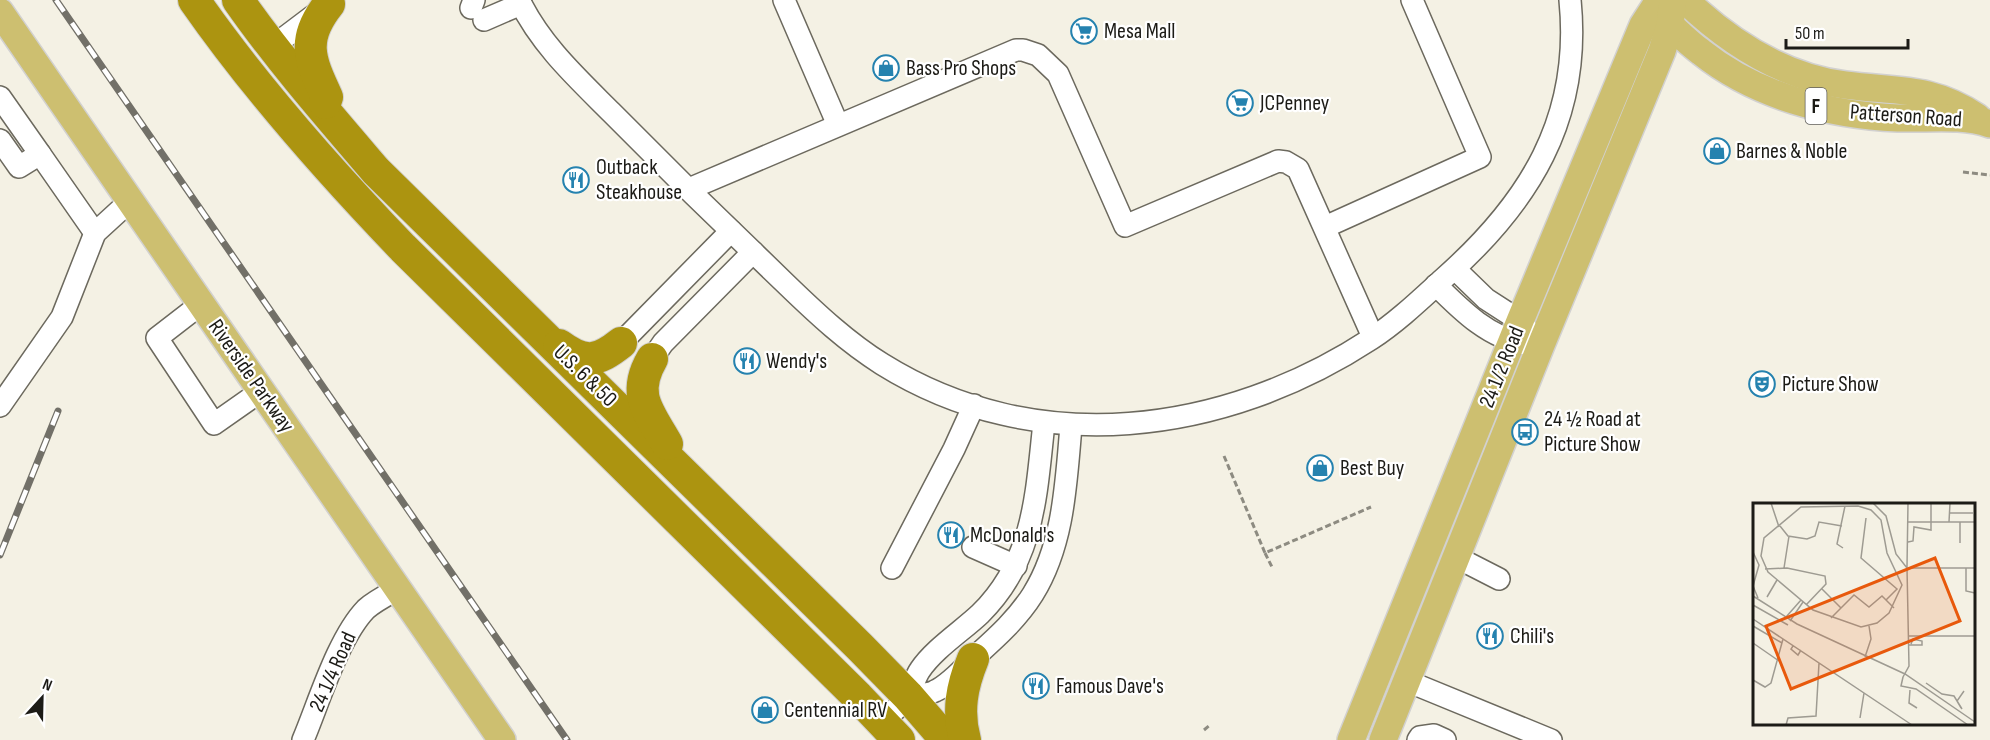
<svg xmlns="http://www.w3.org/2000/svg" width="1990" height="740" font-family="'Sofia Sans Condensed',sans-serif">
	<style>
		.lines { fill: none; stroke-linecap: round; stroke-linejoin: round }
		.minor-casing { stroke: #6c695e; stroke-width: 24 }
		.major-casing { stroke: #d2d1d0; stroke-width: 30 }
		.highway-casing { stroke: #d2d1d0; stroke-width: 34 }
		.path { stroke: #8d8b81; stroke-width: 3; stroke-dasharray: 6 3; stroke-linecap: butt }
		.minor { stroke: #fff; stroke-width: 21 }
		.major { stroke: #cdbf70; stroke-width: 27 }
		.highway { stroke: #ac9410; stroke-width: 32 }
		.rail-casing { stroke: #727068; stroke-width: 7 }
		.rail { stroke: #fff; stroke-width: 4.5; stroke-dasharray: 14; stroke-linecap: butt }
		.labels { text-anchor: middle; dominant-baseline: central; stroke-width: 4.5; stroke-linejoin: round; paint-order: stroke }
		.shield { fill: #fff; stroke: #605f5c; stroke-width: 1.5 }
		.shield-label { font-size: 21px; font-weight: bold; fill: #1c1b16 }
		.poi-label { font-size: 22px; fill: #1c1b16; stroke: #fff; text-anchor: start }
		.street-label { font-size: 22px; fill: #1c1b16; stroke: #fff }
		.inset-road { fill: none; stroke: #9e9b92; stroke-width: 1.5 }
		.view { fill: #e8590c; fill-opacity: 0.15; stroke: #e8590c; stroke-width: 3 }
		.inset-edge { fill: none; stroke: #1c1b16; stroke-width: 3 }
	</style>
	<rect width="100%" height="100%" fill="#f4f1e4"/>
	<g class="lines">
		<!-- minor casing -->
		<g class="minor-casing">
			<g id="minor">
				<path d="M519,0C541,45 576,77 611,112C638,139 666,167 693,194C725,225 756,255 787,285C817,314 847,342 882,364C1036,460 1224,435 1371,339C1397,322 1420,300 1443,279C1529,203 1582,119 1570,0"/>
				<path d="M784,0L838,125"/>
				<path d="M471,8L474,0"/>
				<path d="M484,20L521,4"/>
				<path d="M272,47L321,10"/>
				<path d="M0,97L40,154"/>
				<path d="M0,140L19,167L40,154L95,233"/>
				<path d="M689,189L1016,50H1023L1038,55L1058,74L1125,226L1278,161L1286,162L1298,169L1373,337"/>
				<path d="M1325,227L1480,157L1412,0"/>
				<path d="M1455,269L1486,299L1520,321L1529,332"/>
				<path d="M1436,285C1462,311 1490,339 1527,344"/>
				<path d="M201,304L157,338L214,424L261,391"/>
				<path d="M621,343L731,231"/>
				<path d="M652,359L663,343L753,252"/>
				<path d="M0,406L62,317L95,233L130,201"/>
				<path d="M973,547L1016,566"/>
				<path d="M1456,557L1499,579"/>
				<path d="M892,568L954,449L974,405"/>
				<path d="M1407,681L1551,740"/>
				<path d="M908,696C916,694 928,695 935,691C949,685 966,666 977,655C997,637 1018,618 1033,594C1064,544 1066,483 1071,426"/>
				<path d="M883,721C891,713 903,704 909,695C913,687 915,677 920,670C934,649 962,631 980,614C1035,560 1036,494 1044,423"/>
				<path d="M303,740C319,702 338,638 366,609C375,601 387,595 398,589"/>
				<path d="M1418,740L1420,737L1434,735L1445,740"/>
			</g>
		</g>
		<!-- major casing -->
		<g class="major-casing">
			<g id="major">
				<path d="M1685,0C1730,43 1783,77 1845,85C1897,92 1930,86 1977,117"/>
				<path d="M0,12L502,740"/>
				<path d="M1660,15C1673,28 1686,41 1701,52C1756,96 1829,115 1898,118C1928,119 1962,114 1990,124"/>
				<path d="M1351,740L1520,321L1643,25L1654,8L1662,0"/>
				<path d="M1383,740L1541,345L1662,51L1670,25L1673,0"/>
			</g>
		</g>
		<!-- highway casing -->
		<g class="highway-casing">
			<g id="highway">
				<path d="M194,0C256,89 328,170 403,248L858,697L899,740"/>
				<path d="M238,0C280,60 328,115 376,171L860,647L908,696L946,740"/>
				<path d="M325,103L327,97C309,59 301,39 329,4"/>
				<path d="M559,345C585,364 597,362 621,343"/>
				<path d="M652,359C631,395 649,412 667,444"/>
				<path d="M965,740C957,711 962,686 973,659"/>
			</g>
		</g>
		<!-- path -->
		<g class="path">
			<path d="M1963,172L1990,175"/>
			<path d="M1224,456L1265,553L1371,507"/>
			<path d="M1265,553L1272,567"/>
			<path d="M1204,730L1210,725"/>
		</g>
		<!-- minor -->
		<use href="#minor" class="minor"/>
		<!-- major -->
		<use href="#major" class="major"/>
		<!-- highway -->
		<use href="#highway" class="highway"/>
		<!-- rail casing -->
		<g class="rail-casing">
			<g id="rail">
				<path d="M56,0L567,740"/>
				<path d="M0,555L58,411"/>
			</g>
		</g>
		<!-- rail -->
		<use href="#rail" class="rail"/>
	</g>
	<!-- icons -->
	<defs>
		<g id="supermarket-ring" transform="scale(1.35)"><circle r="9.5" fill="#fff" stroke="#2582af" stroke-width="1.5"/><path d="M-6-5.5h2.5l.6 2H6L4.5 2H-2.5L-4.4-4H-6ZM-1.5 3.2a1.3 1.3 0 1 0 .1 0ZM3 3.2a1.3 1.3 0 1 0 .1 0Z" fill="#2582af"/></g>
		<g id="shop-ring" transform="scale(1.35)"><circle r="9.5" fill="#fff" stroke="#2582af" stroke-width="1.5"/><path d="M-5-2.5h2.3a2.7 3.5 0 0 1 5.4 0H5L5.5 6h-11ZM-1.5-2.5h3a1.5 2.3 0 0 0-3 0Z" fill="#2582af"/></g>
		<g id="restaurant-ring" transform="scale(1.35)"><circle r="9.5" fill="#fff" stroke="#2582af" stroke-width="1.5"/><path d="M-5-6h1v4h1v-4h1v4h1v-4h1v5L-1.5 .5V6h-2V.5L-5-1ZM5-6V6H3V1.5H1.5Q1.5-4 5-6Z" fill="#2582af"/></g>
		<g id="theatre-ring" transform="scale(1.35)"><circle r="9.5" fill="#fff" stroke="#2582af" stroke-width="1.5"/><path d="M-5-5.5Q0-4 5-5.5V0Q5 5 0 6Q-5 5-5 0ZM-3.3-2.5H-1v1.5H-3.3ZM1-2.5H3.3v1.5H1ZM-2.8 1Q0 5.5 2.8 1Z" fill="#2582af"/></g>
		<g id="bus-ring" transform="scale(1.35)"><circle r="9.5" fill="#fff" stroke="#2582af" stroke-width="1.5"/><path d="M-5-6H5V4H4V6H2V4H-2V6H-4V4H-5ZM-3.5-4V0h7V-4ZM-3.5 1.2v1.5H-2V1.2ZM2 1.2v1.5H3.5V1.2Z" fill="#2582af"/></g>
	</defs>
	<g fill-rule="evenodd">
		<use href="#supermarket-ring" x="1084" y="31"/>
		<use href="#shop-ring" x="886" y="68"/>
		<use href="#supermarket-ring" x="1240" y="103"/>
		<use href="#shop-ring" x="1717" y="151"/>
		<use href="#restaurant-ring" x="576" y="180"/>
		<use href="#restaurant-ring" x="747" y="361"/>
		<use href="#theatre-ring" x="1762" y="384"/>
		<use href="#bus-ring" x="1525" y="432"/>
		<use href="#shop-ring" x="1320" y="468"/>
		<use href="#restaurant-ring" x="951" y="535"/>
		<use href="#restaurant-ring" x="1490" y="636"/>
		<use href="#restaurant-ring" x="1036" y="686"/>
		<use href="#shop-ring" x="765" y="710"/>
	</g>
	<g class="labels">
		<!-- shield labels -->
		<rect class="shield" x="1805.5" y="88" width="21" height="36" rx="4.5"/>
		<g class="shield-label">
			<text x="1816" y="106">F</text>
		</g>
		<!-- poi labels -->
		<g class="poi-label">
			<text x="1104" y="31">Mesa Mall</text>
			<text x="906" y="68">Bass Pro Shops</text>
			<text x="1260" y="103">JCPenney</text>
			<text x="1736" y="151">Barnes &amp; Noble</text>
			<text x="596" y="167">Outback<tspan x="596" dy="25">Steakhouse</tspan></text>
			<text x="766" y="361">Wendy's</text>
			<text x="1782" y="384">Picture Show</text>
			<text x="1544" y="419">24 ½ Road at<tspan x="1544" dy="25">Picture Show</tspan></text>
			<text x="1340" y="468">Best Buy</text>
			<text x="970" y="535">McDonald's</text>
			<text x="1510" y="636">Chili's</text>
			<text x="1056" y="686">Famous Dave's</text>
			<text x="784" y="710">Centennial RV</text>
		</g>
		<!-- street labels -->
		<g class="street-label">
			<text transform="translate(1906 116) rotate(4)">Patterson Road</text>
			<text transform="translate(1502 367) rotate(-68)">24 1/2 Road</text>
			<text transform="translate(251 376) rotate(55)">Riverside Parkway</text>
			<text transform="translate(585 376) rotate(44)">U.S. 6 &amp; 50</text>
			<text transform="translate(333 672) rotate(-66)">24 1/4 Road</text>
		</g>
	</g>
	<!-- overview -->
	<g transform="translate(1753 503)">
		<rect width="222" height="222" fill="#f4f1e4"/>
		<path class="inset-road" d="M18,0L26,24M120,0L133,13L143,51L154,65H222M105,3L118,7L128,17L134,50L149,82L136,110L124,120L108,124L60,107L15,69L8,53L11,35L48,4ZM196,10H220M113,15L108,55L144,86L133,97M155,19H222M196,19L197,0M207,19V40M27,23L35,33L54,36L62,33L66,19L89,23M155,39L160,38L161,24L178,27V0M90,45L84,41L92,3M0,49L6,62L0,83L5,95M154,64L155,0M31,65L36,33M213,65V88L222,90M12,66L34,65L72,73L73,81L53,102M69,86L88,105M0,93L44,121L152,171L222,219M14,94L24,77M0,102L35,122M33,114L48,97M78,115L101,92L116,104L129,93L141,105M0,116L159,222M37,118L50,99M0,123L29,140M156,133H222M0,140L26,158M156,142H169V138L160,136L158,141M40,143L38,146L45,152L48,147M112,154L118,136L116,123M150,174L148,183L163,186L215,222M150,174L156,163L154,65M0,177L12,184L18,180L30,136M173,180L189,191L201,193L209,206M157,187L156,200L164,205M208,205L204,198L211,188M107,215L111,190M33,222L35,215L63,213L66,160"/>
		<path class="view" d="M182,55L207,118L38,186L13,123Z"/>
		<rect width="222" height="222" class="inset-edge"/>
	</g>
	<!-- north arrow -->
	<g transform="translate(42 698) rotate(22)" stroke="#ffffff" stroke-width="4.5" paint-order="stroke">
	<path d="M0-4.5L10 22L0 15L-10 22Z" fill="#1c1b16"/>
	<text y="-9" font-size="16" font-weight="bold" text-anchor="middle" fill="#1c1b16">N</text>
	</g>
	<!-- scale -->
	<path d="M1786 39v9h122v-9" fill="none" stroke="#1c1b16" stroke-width="3"/>
	<text x="1795" y="39" font-size="18" fill="#1c1b16" stroke="#ffffff" stroke-width="4.5" paint-order="stroke">50 m</text>
</svg>
